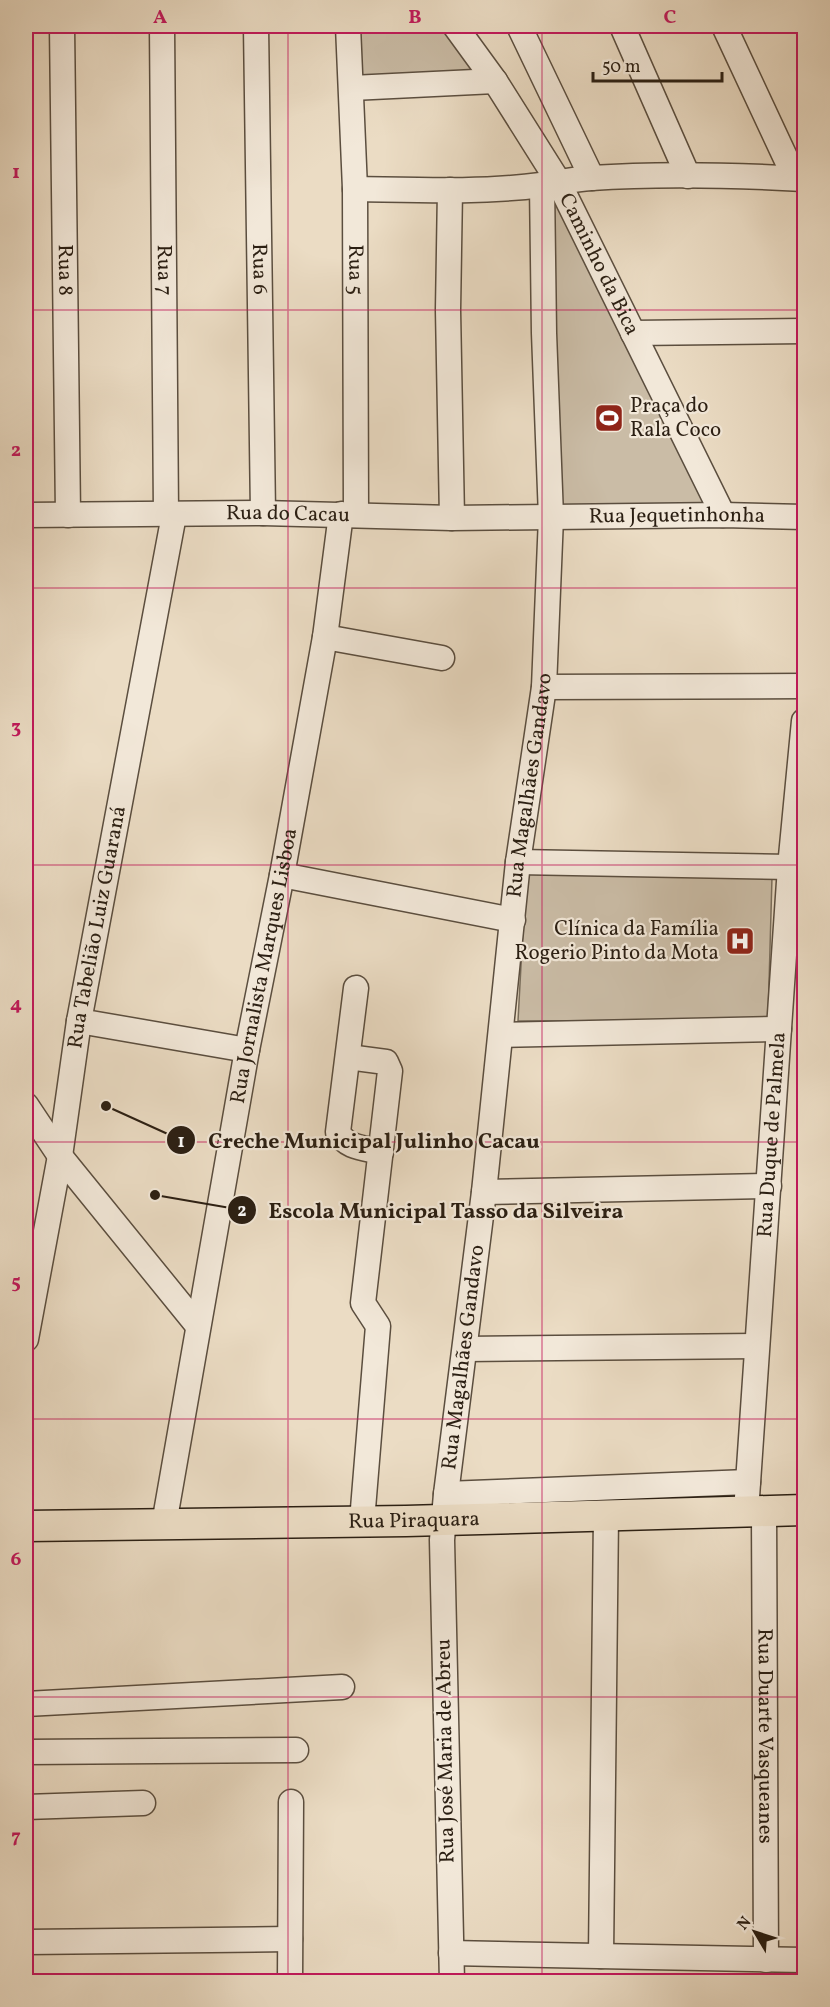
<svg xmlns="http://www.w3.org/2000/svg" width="830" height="2007" font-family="Vollkorn,serif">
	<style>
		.green { fill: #cabca6; stroke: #7a6e5c; stroke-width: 1.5 }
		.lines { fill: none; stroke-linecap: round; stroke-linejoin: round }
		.minor-casing { stroke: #5b4e3f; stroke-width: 27 }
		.major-casing { stroke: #2b1f13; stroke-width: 33 }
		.minor { stroke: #f2e8d9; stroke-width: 24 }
		.major { stroke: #ebdcc4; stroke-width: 30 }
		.grid { fill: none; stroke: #c2185b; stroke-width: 1.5; stroke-opacity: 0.55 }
		.labels { text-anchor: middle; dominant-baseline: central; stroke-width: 4.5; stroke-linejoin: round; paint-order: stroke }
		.street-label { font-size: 21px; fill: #2b1f13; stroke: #f2e8d9 }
		.poi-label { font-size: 21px; fill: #2b1f13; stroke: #f2e8d9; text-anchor: start }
		.leader { fill: none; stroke: #2b1f13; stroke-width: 2 }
		.callout-dot { fill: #2b1f13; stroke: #f2e8d9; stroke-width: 2 }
		.mark-label { font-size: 18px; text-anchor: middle; font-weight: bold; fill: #fff }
		.callout-label { font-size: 22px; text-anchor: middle; font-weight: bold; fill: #2b1f13; stroke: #f2e8d9; stroke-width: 4.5; stroke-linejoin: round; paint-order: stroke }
		.neatline { fill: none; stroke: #c2185b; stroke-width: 2 }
		.grid-label { font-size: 20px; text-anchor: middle; font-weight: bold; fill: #c2185b }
	</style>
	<rect width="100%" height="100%" fill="#ebdcc4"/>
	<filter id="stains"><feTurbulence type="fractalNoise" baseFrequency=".00333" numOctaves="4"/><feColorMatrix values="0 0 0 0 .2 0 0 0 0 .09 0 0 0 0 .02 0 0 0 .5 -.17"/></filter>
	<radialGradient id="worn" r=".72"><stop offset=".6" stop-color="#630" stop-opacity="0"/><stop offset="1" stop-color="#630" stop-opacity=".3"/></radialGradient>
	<!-- green -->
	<g class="green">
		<path d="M354,26H444L476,76L362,86Z"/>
		<path d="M558,192L708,505L555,512L548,203Z"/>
		<path d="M526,873L772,877L768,1020L518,1021Z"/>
	</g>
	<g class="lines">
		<!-- minor casing -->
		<g class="minor-casing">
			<g id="minor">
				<path id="s1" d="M62,26L68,515"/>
				<path id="s2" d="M162,26L166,514"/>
				<path id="s3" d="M256,26L263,513"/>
				<path id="s4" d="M348,26L355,189L356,515"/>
				<path id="s5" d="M455,26L495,81L558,181L723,515"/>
				<path d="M519,26L592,178"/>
				<path d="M622,26L688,176"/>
				<path d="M724,26L795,178"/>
				<path d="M352,88L495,81"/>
				<path d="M355,189C417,190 480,193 541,185C558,183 574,179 591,178C661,173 734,175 804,179"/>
				<path d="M450,190L448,310L452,518"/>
				<path d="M633,333L804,331"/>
				<path id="s6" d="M26,515L263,513L452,518L723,515L804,517"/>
				<path d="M325,637L442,658"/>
				<path d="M544,687L804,686"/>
				<path d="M518,862L790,867"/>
				<path d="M282,875L513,920"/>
				<path d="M356,988L338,1132C346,1148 365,1148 381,1152"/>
				<path d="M79,1021L247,1050"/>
				<path d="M501,1035L779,1029"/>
				<path d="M348,1057L386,1062L390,1071L363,1303L378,1326L362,1521"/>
				<path d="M26,1105L60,1156L198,1326"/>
				<path d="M484,1192L769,1186"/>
				<path id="s7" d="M26,1339L60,1156L79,1021L174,515"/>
				<path d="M465,1349L756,1346"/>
				<path d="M446,1494L748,1482"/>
				<path id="s8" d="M764,1511L766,1960"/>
				<path id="s9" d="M746,1512L790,867L804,721"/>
				<path id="s10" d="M164,1524L247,1050L282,875L325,637L341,514"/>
				<path d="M26,1704L342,1687"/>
				<path d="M26,1752L296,1750"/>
				<path d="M26,1807L143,1803"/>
				<path d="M26,1942L290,1939"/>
				<path d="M451,1953L804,1960"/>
				<path d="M601,1956L606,1515"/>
				<path d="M290,1982L291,1802"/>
				<path id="s11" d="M452,1982L442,1540L446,1494L484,1192L518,862L544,687L551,517L544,333L542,185"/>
			</g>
		</g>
		<!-- major casing -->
		<g class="major-casing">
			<g id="major">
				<path id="s12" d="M26,1526L406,1521L804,1510"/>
			</g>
		</g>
		<!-- minor -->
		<use href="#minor" class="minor"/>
		<!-- major -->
		<use href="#major" class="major"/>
	</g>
	<!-- grid -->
	<path class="grid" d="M288,26V1982M542,26V1982M26,310H804M26,588H804M26,865H804M26,1142H804M26,1419H804M26,1697H804"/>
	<!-- icons -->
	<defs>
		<g id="stadium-square" transform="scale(1.5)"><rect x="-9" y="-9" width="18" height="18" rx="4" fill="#8f2418" stroke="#f2e8d9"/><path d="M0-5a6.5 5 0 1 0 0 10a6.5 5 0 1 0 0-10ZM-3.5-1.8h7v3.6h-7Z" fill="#fff"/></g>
		<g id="hospital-square" transform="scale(1.5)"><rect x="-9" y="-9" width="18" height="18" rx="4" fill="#8f2418" stroke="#f2e8d9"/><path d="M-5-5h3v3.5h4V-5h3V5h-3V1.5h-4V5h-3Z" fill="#fff"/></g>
	</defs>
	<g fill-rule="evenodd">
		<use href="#stadium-square" x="609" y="418"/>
		<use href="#hospital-square" x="740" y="941"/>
	</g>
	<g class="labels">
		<!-- street labels -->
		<g class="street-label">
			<text stroke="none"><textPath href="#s5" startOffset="279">Caminho da Bica</textPath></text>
			<text stroke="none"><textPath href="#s3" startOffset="243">Rua 6</textPath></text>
			<text stroke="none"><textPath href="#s1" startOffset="244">Rua 8</textPath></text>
			<text stroke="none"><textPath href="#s2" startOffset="244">Rua 7</textPath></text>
			<text stroke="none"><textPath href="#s4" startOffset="244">Rua 5</textPath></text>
			<text stroke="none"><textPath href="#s6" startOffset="262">Rua do Cacau</textPath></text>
			<text stroke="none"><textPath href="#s6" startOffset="651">Rua Jequetinhonha</textPath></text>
			<text stroke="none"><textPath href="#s11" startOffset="1202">Rua Magalhães Gandavo</textPath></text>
			<text stroke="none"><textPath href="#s7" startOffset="418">Rua Tabelião Luiz Guaraná</textPath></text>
			<text stroke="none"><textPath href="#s10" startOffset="567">Rua Jornalista Marques Lisboa</textPath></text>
			<text stroke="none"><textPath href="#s9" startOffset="378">Rua Duque de Palmela</textPath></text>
			<text stroke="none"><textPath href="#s11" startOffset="626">Rua Magalhães Gandavo</textPath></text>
			<text stroke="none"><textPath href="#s12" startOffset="388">Rua Piraquara</textPath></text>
			<text stroke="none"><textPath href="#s8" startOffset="225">Rua Duarte Vasqueanes</textPath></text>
			<text transform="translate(446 1751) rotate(-91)">Rua José Maria de Abreu</text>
		</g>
		<!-- poi labels -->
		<g class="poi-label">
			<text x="630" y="406">Praça do<tspan x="630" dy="24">Rala Coco</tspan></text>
			<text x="719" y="929" text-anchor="end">Clínica da Família<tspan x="719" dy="24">Rogerio Pinto da Mota</tspan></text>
		</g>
	</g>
	<!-- callouts -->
	<path class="leader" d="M106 1106L181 1140M155 1195L242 1210"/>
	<g class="callout-dot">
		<circle cx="106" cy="1106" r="6"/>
		<circle cx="155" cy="1195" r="6"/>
		<circle cx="181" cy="1140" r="15"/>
		<circle cx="242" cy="1210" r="15"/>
	</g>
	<g class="mark-label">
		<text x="181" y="1147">1</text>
		<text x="242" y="1216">2</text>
	</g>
	<g class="callout-label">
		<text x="374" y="1148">Creche Municipal Julinho Cacau</text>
		<text x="446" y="1218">Escola Municipal Tasso da Silveira</text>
	</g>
	<!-- margin -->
	<rect width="830" height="2007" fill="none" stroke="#ebdcc4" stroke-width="66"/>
	<!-- north arrow -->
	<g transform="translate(755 1932) rotate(309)" stroke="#f2e8d9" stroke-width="4.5" paint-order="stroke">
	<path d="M0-4.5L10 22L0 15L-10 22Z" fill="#2b1f13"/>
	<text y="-9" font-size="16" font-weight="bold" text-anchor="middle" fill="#2b1f13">N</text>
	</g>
	<!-- scale -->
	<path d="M593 72v9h129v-9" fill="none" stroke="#2b1f13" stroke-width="3"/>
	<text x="602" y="72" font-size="18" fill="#2b1f13" stroke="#f2e8d9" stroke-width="4.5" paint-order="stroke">50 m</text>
	<rect x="33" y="33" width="764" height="1941" class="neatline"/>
	<g class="grid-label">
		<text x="160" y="23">A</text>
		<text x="415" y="23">B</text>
		<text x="670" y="23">C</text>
		<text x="16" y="178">1</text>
		<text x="16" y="456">2</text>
		<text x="16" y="733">3</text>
		<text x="16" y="1010">4</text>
		<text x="16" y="1288">5</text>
		<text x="16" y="1565">6</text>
		<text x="16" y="1842">7</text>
	</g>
	<rect width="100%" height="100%" filter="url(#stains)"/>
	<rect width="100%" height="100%" fill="url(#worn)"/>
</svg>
